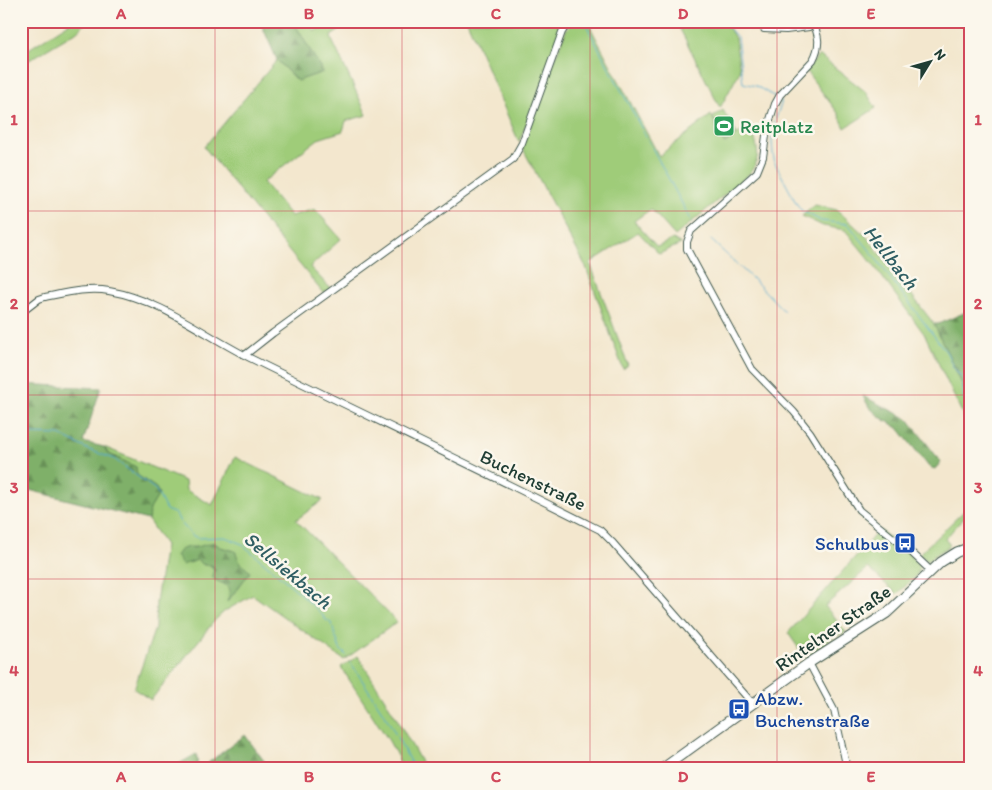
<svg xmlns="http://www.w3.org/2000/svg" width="992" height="790" font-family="Itim,sans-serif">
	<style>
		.green { fill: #9fcc79; stroke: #5f8456; fill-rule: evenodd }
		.forest { fill: url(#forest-firs); stroke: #4f764e }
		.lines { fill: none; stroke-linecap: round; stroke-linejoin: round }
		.stream { stroke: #54abd1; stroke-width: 1 }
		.minor-casing { stroke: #3f564b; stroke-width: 8 }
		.major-casing { stroke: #3f564b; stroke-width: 11 }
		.minor { stroke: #fff; stroke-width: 6 }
		.major { stroke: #fff; stroke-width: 9 }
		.grid { fill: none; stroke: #d1495b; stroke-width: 1; stroke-opacity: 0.55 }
		.labels { text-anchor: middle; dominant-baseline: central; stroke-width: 5; stroke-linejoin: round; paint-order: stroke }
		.leisure-label { font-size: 19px; fill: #27864d; stroke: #fbf7ec; text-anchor: start }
		.street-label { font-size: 19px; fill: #1f3d34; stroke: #fbf7ec }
		.transit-label { font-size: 19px; fill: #164399; stroke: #fbf7ec; text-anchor: end }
		.water-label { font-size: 20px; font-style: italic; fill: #2f5e63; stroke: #fbf7ec }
		.neatline { fill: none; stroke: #d1495b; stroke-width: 2 }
		.grid-label { font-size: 16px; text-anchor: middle; font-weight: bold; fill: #d1495b }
	</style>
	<defs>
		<pattern id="forest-firs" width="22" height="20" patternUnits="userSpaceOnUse" patternTransform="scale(1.25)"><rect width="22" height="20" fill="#7fb069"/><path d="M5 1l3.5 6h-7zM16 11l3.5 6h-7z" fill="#679057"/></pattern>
	</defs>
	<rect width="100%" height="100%" fill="#fbf7ec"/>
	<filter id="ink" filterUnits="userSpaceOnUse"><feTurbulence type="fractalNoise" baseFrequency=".02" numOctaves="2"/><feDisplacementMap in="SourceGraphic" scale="10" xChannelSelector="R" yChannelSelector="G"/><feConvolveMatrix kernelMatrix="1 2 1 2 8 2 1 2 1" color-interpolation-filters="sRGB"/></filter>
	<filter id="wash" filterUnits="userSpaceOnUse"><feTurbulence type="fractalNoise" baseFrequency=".0096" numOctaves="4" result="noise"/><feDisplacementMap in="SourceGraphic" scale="20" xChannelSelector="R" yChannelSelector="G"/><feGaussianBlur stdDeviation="1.12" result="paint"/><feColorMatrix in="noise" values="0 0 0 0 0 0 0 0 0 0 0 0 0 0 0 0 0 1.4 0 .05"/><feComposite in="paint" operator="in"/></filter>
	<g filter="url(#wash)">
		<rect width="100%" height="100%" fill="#f3e7ce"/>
		<!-- green -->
		<g class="green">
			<path d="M72,21H88L76,32L21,65V54Z"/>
			<path d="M293,21H309L315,31L332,21H354L331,36L332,40L367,115L346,121L343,131L318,139L263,182L291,216L315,209L341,239L310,267L331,289L323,293L204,147L277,60L297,81L323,72Z"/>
			<path d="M467,21H567L519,142L518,140Z"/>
			<path d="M574,21H587L659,156L711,115L724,144L751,125C756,146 764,157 748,175L675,236L651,209L634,221L657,247L673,239L681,244L659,254L638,232L590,263L628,365L623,369L586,267L522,147L566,30Z"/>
			<path d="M676,21H725L735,38L740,71L720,108Z"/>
			<path d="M819,55L866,92L876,108L845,128L838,113L806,71Z"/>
			<path d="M723,110L737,134L724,143L713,117Z"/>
			<path d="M815,205L837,210L867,237L934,324L968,397L971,399V432L925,335L869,259L845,230L823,226L802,216Z"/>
			<path d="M104,447L185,481L186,490L212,505L235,457L323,500L296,520L397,622L344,660L253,595L225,611L216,619L151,700L134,689L155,628L156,602L165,545L148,520L150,509L159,494L156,488L137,475L136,467L108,453ZM188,547H220L235,551L240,563L250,572L228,601L230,591L228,585L210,565H204L197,560L190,563Z"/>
			<path d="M965,510L967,514L945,539L950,545L927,561L919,554Z"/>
			<path d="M878,531H881L906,549L919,566L917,575L897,594L868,568L825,606L846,632L835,636L805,657L788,633Z"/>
			<path d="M971,540V544L936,561L930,562L956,545Z"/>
			<path d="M358,656L397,719L425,769H404L389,741L341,667Z"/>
		</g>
		<!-- forest -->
		<g class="forest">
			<path d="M260,21H293L323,72L297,81L277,60Z"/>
			<path d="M971,310V399L968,397L934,324H938Z"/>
			<path d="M21,384L101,388L83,442L104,447L108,454L136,467L137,475L156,488L159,494L150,509L148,520L21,488Z"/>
			<path d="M863,396L908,419L941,462L935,469L929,467L898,428L880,417L869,407Z"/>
			<path d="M214,542L220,547L235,551L240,563L250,572L227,602L230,591L228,586L215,580L212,576L214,569L211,565H204L197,560L182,565L176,556L180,550L188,547L194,548Z"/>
			<path d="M245,735L270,769H224L208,763Z"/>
			<path d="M196,754C198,761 199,765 192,769H170Z"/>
		</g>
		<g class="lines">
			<!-- stream -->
			<g class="stream">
				<path d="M584,21L692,222"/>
				<path d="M728,21V27L737,37L743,83L756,86L775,97"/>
				<path d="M781,100V104L771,132L773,154L775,163L795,201L801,210L821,221L848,224L868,248L947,353L953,367L962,378L964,401L971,414"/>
				<path d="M711,240L757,283L784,311"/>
				<path d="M21,430L31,434L60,435L87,449L114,459L156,490L166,510L176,514L180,522L192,535L197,538L225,537L242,544L293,587L321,613L325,619L331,623L340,649L346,655"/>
				<path d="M351,663L389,722L414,769"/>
			</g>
		</g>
	</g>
	<g filter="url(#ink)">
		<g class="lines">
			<!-- minor casing -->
			<g class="minor-casing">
				<g id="minor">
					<path d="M762,21L764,29L786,30L809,27L814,24"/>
					<path d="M812,21C819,35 821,45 813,60L780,95L775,104L767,129L763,157L757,172L691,231L687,242V249L752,369L794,412L810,432L859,510L913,554L931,571"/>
					<path d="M21,313L39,299L45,297C65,293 89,287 109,291C162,300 205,336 252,359C365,415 480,469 592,526L600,530L612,542L753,704"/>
					<path d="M245,355L273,333L513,159L522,143L562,32L570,21"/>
					<path d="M809,663L834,710L847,769"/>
				</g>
			</g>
			<!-- major casing -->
			<g class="major-casing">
				<path id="major" d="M662,769L809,663L887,613L941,562L957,552L971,547"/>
			</g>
			<!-- minor -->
			<use href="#minor" class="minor"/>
			<!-- major -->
			<use href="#major" class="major"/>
		</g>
	</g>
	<!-- grid -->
	<path class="grid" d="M215,21V769M402,21V769M590,21V769M777,21V769M21,211H971M21,395H971M21,579H971"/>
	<!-- icons -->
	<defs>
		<g id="stadium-square" transform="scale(1.125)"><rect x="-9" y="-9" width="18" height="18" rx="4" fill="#2e9e5b" stroke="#fbf7ec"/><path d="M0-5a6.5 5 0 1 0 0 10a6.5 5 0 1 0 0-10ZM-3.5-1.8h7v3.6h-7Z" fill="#fff"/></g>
		<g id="bus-square" transform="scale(1.125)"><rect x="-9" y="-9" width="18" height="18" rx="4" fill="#1a4fb4" stroke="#fbf7ec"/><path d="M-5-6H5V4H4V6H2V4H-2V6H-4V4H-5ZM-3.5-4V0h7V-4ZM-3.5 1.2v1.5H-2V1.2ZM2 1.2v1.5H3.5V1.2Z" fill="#fff"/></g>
	</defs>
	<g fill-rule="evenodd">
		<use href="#stadium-square" x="724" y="126"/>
		<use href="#bus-square" x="905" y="543"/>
		<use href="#bus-square" x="739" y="709"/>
	</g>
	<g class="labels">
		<!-- leisure labels -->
		<g class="leisure-label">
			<text x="740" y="126">Reitplatz</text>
		</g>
		<!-- street labels -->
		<g class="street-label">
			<text transform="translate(533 480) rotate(26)">Buchenstraße</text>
			<text transform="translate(833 628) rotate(-35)">Rintelner Straße</text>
		</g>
		<!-- transit labels -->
		<g class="transit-label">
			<text x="889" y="543">Schulbus</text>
			<text x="755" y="698" text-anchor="start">Abzw.<tspan x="755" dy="22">Buchenstraße</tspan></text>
		</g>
		<!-- water labels -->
		<g class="water-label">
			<text transform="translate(891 257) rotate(52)">Hellbach</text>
			<text transform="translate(288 570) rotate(40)">Sellsiekbach</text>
		</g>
	</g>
	<!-- margin -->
	<rect width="992" height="790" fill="none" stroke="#fbf7ec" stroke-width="55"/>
	<!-- north arrow -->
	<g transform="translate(930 62) rotate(53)" stroke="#fbf7ec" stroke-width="4" paint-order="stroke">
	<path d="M0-4L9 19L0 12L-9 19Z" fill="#1f3d34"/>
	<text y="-8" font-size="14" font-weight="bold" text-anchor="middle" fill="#1f3d34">N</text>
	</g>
	<rect x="28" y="28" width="936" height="734" class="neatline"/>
	<g class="grid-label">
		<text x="121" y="19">A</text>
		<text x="309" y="19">B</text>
		<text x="496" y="19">C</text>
		<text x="683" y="19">D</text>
		<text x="871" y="19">E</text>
		<text x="14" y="125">1</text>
		<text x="978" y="125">1</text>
		<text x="14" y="309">2</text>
		<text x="978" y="309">2</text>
		<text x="14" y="493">3</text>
		<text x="978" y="493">3</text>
		<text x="14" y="676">4</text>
		<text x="978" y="676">4</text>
		<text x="121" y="782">A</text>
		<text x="309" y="782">B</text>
		<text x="496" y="782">C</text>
		<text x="683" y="782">D</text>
		<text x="871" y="782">E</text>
	</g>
</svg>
